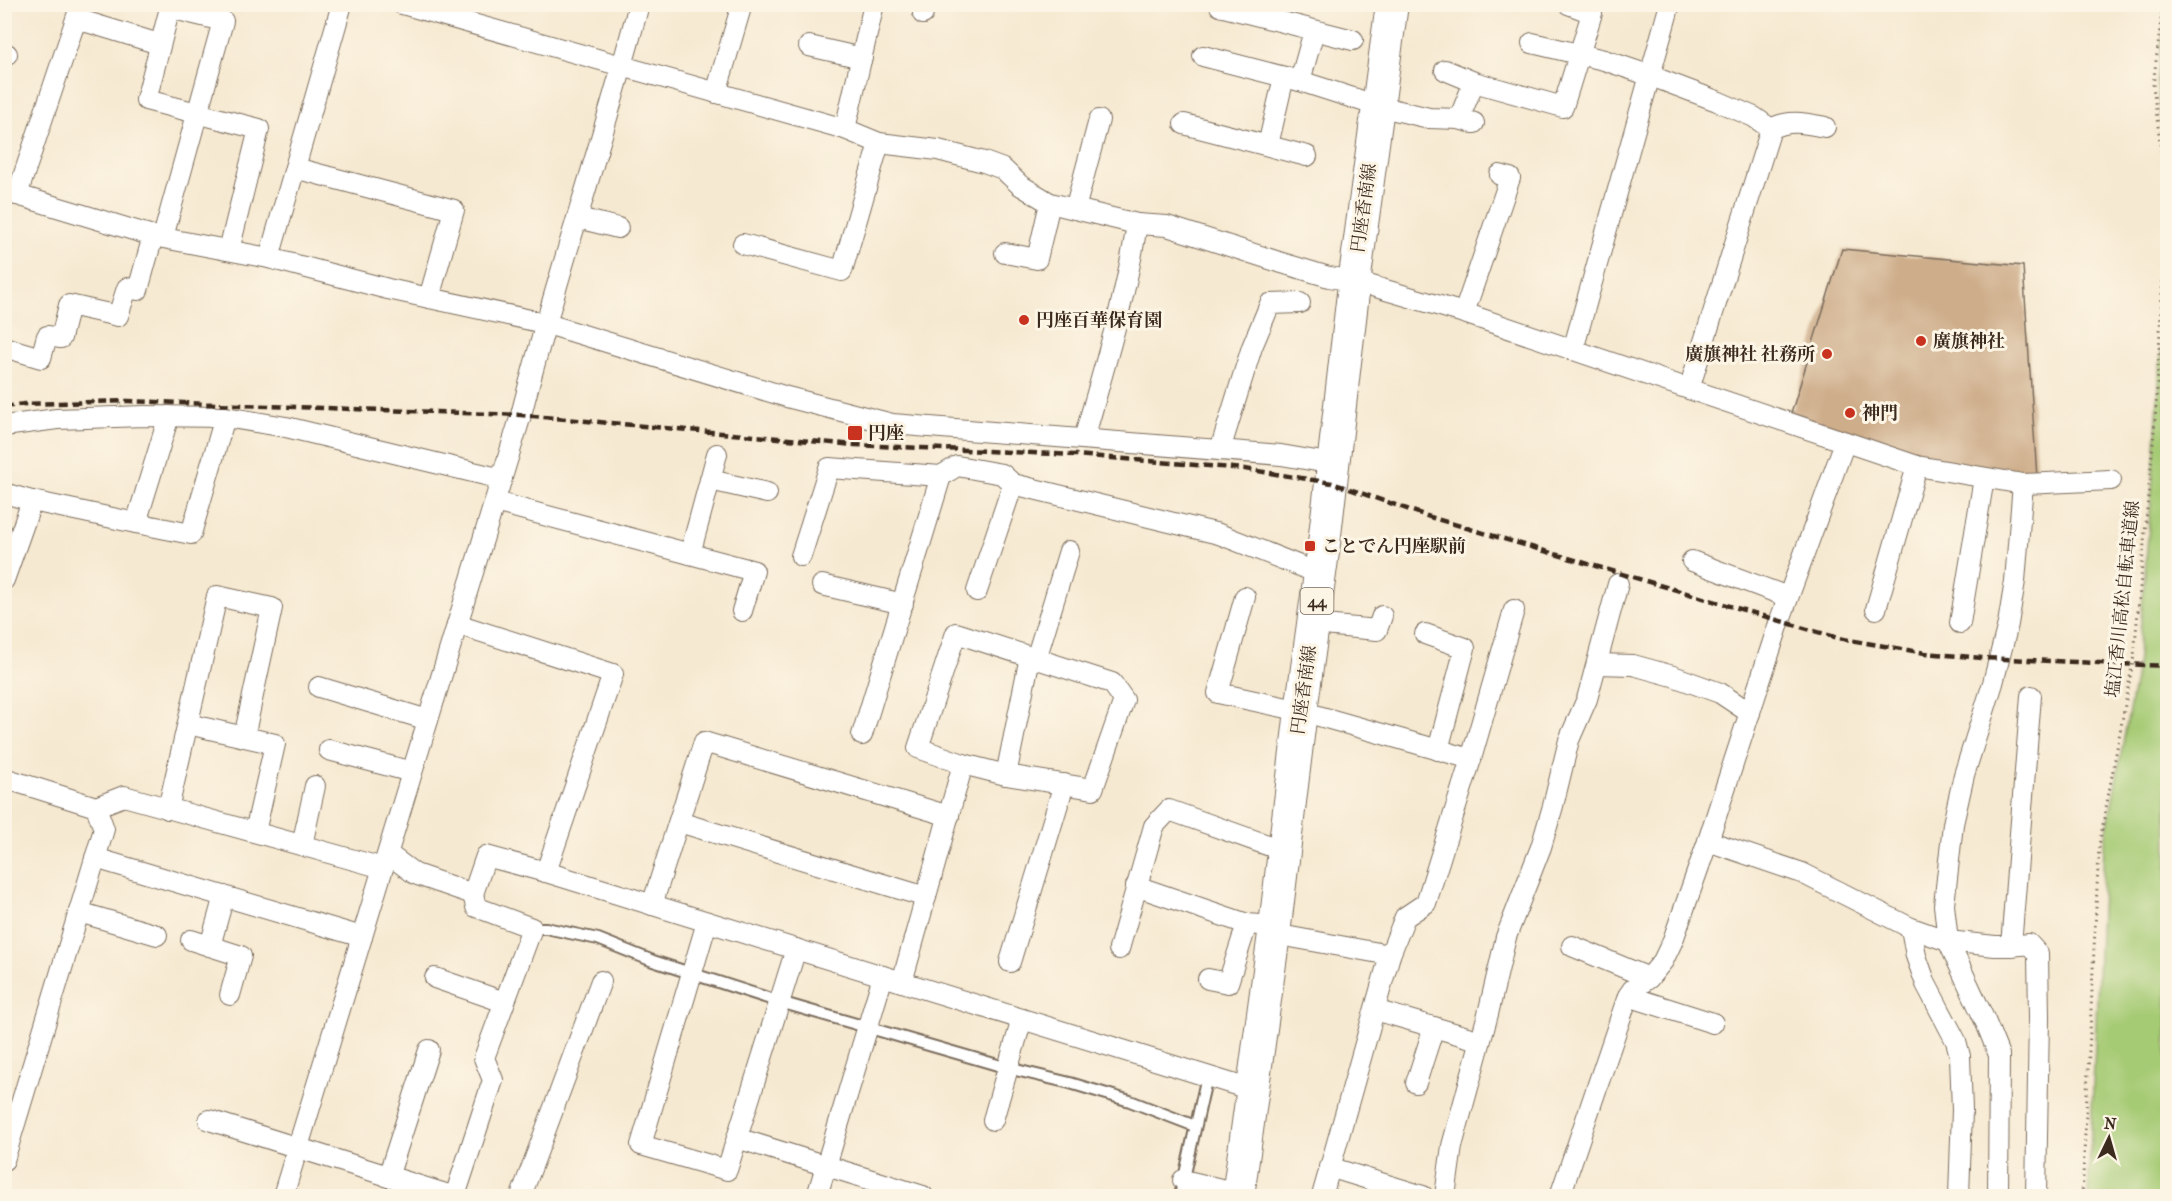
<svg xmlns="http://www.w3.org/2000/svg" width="2172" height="1201" font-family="'IM FELL French Canon','Noto Serif JP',serif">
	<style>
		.green { fill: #a6cb75; stroke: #707a4a; stroke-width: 1.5 }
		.building { fill: #cead8a }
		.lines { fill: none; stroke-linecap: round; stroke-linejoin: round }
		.lane-casing { stroke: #7c6d5d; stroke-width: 14 }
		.street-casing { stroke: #7c6d5d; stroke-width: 22 }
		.primary-casing { stroke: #7c6d5d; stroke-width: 34 }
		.path { stroke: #7c6d5d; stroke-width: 3; stroke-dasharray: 1.5 4.5; stroke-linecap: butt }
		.lane { stroke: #fff; stroke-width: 10 }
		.street { stroke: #fff; stroke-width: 20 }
		.primary { stroke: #fff; stroke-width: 32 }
		.rail { stroke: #3b2a1e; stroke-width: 4.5; stroke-dasharray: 9 4.5; stroke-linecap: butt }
		.poi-dot { fill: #c8321e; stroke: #fcf5e5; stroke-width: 2 }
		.labels { text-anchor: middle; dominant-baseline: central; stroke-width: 6; stroke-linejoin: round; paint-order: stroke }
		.shield { fill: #fcf5e5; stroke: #75675a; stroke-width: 1.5 }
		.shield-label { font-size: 16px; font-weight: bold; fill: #3b2a1e }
		.street-label { font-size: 18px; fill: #3b2a1e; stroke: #fcf5e5 }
		.poi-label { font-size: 18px; font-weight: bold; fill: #3b2a1e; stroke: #fcf5e5; text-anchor: start }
	</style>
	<rect width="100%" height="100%" fill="#fcf5e5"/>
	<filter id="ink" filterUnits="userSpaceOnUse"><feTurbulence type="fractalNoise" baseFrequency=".0167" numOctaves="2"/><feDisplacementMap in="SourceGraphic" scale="12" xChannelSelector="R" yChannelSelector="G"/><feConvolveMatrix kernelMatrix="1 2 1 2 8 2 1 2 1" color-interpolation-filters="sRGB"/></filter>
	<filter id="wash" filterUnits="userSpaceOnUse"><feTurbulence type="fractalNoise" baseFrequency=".008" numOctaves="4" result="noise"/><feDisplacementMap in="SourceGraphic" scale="24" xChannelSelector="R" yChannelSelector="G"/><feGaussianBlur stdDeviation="1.35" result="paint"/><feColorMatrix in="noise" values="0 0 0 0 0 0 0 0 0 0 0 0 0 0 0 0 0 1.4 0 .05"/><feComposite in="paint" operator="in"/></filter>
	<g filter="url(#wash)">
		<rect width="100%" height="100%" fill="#f6e9d1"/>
		<!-- green -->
		<g class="green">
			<path d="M2166,5H2168L2167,170L2157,85Z"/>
			<path d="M2167,262V1196H2088L2104,846L2137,668L2153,477Z"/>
		</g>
		<g id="blocks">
			<!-- building -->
			<path class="building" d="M1842,249L2023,266L2037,478L1932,462L1790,417Z"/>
		</g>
	</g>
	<g filter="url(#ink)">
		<use href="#blocks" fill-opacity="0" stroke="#7c6d5d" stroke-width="1.5"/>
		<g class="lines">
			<!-- lane casing -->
			<g class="lane-casing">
				<g id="lane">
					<path d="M532,928H546L598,939L653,961L780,1002L1008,1068L1070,1083L1130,1101L1195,1126"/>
					<path d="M1180,1196L1207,1076"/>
				</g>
			</g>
			<!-- street casing -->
			<g class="street-casing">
				<g id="street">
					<path d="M171,4L146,100L259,129L229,250"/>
					<path d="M402,4L845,129L879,143L938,150L984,162L1003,169L1020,185L1050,203L1137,224L1167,226L1282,263L1329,277L1355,281L1464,313L1917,466L2023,484L2111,480"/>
					<path d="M1220,6L1353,40"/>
					<path d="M923,14L925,4"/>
					<path d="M77,19L159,44"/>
					<path d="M1532,43L1604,60L1651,76L1717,101L1754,117L1771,129L1689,389"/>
					<path d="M809,46L862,58"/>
					<path d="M4,53L7,54"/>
					<path d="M1203,56L1300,81L1378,106L1429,118L1459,119L1474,123"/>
					<path d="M1445,70L1474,82L1563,107L1592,13L1568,4"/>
					<path d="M1300,81L1314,31"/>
					<path d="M716,93L742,4"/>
					<path d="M1459,119L1474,82"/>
					<path d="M1184,124L1307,156"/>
					<path d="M845,129L874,4"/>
					<path d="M1771,129C1789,119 1805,123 1825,127"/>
					<path d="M1268,145L1284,77"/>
					<path d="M295,168L454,210L429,298"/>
					<path d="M4,191L153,236L269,258L388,289L544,323L787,397L892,424L1281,455L1334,464"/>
					<path d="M17,195L81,4"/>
					<path d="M1075,209L1099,120"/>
					<path d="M578,218L618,228"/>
					<path d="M163,237L223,21L170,8"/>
					<path d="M743,244L842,271L879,143"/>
					<path d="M1005,253L1037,259L1050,203"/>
					<path d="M269,258L342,4"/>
					<path d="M1464,313L1510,178L1500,175"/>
					<path d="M4,347L41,358L47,336L61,338L69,305L118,316L127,288L138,290L153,236"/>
					<path d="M1573,350L1670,4"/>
					<path d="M4,426L57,419L144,416L225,417L286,427L502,479"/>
					<path d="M1084,439C1104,368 1126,297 1137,224"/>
					<path d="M1220,450L1252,347L1270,304L1300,303"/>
					<path d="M710,480L767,493"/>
					<path d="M4,493L32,501L136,523L169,416"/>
					<path d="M495,502L754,571L742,611"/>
					<path d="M136,523L191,534L225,417"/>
					<path d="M690,554L717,454"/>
					<path d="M801,556L829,468L941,476L957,466L1002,474L1013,484L1219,534L1320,574"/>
					<path d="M1692,561L1788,597"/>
					<path d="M4,580L32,501"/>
					<path d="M822,585L903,604"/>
					<path d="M977,591L1013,484"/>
					<path d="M1245,597L1218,693L1301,711L1471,759"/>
					<path d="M1876,609L1917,466"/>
					<path d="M1960,623L1984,478"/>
					<path d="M457,624L613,674L546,872"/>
					<path d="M1313,624L1377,630L1382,616"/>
					<path d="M956,633L1112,683L1124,700L1093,789L1006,775L963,764L918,748Z"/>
					<path d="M1425,634L1465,648L1438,750"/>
					<path d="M1036,659L1069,551"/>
					<path d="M1597,664L1633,665L1673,676L1720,693L1750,713"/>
					<path d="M319,687L428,720"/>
					<path d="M188,724L275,744L255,832"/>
					<path d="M862,735L941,476"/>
					<path d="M329,750L412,772"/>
					<path d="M1006,775L1030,657"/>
					<path d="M4,778L96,807L124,796L383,868"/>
					<path d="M168,809L217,596L272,608L244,737"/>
					<path d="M679,822L926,897"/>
					<path d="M1708,841L1802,873L1911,928L1948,941L1995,946H2011L2031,696"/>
					<path d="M302,845L315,786"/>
					<path d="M388,854L415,874L473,894L486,856L546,872L1252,1090"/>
					<path d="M95,858L362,937"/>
					<path d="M1136,886L1247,924L1275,926"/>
					<path d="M652,905L704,742L949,816"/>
					<path d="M79,912L157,935"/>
					<path d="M707,922L641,1145L727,1170L796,949"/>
					<path d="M1911,928L1916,956L1926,984L1956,1041L1960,1056L1962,1110L1959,1196"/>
					<path d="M1274,934L1390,955"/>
					<path d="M191,940L241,956L230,995"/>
					<path d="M210,946L224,896"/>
					<path d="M1572,946L1649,978"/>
					<path d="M2011,946L2029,944L2038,954L2039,1017L2036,1196"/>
					<path d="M1119,949L1154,826L1169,810L1284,851"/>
					<path d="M1010,962L1064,784"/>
					<path d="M435,978L504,1002"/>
					<path d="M1208,979L1228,983L1247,924"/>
					<path d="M902,982L963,764"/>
					<path d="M1628,996L1713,1023"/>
					<path d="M1375,1010L1471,1038"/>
					<path d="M1416,1083L1434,1027"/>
					<path d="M209,1120L452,1196"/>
					<path d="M993,1120L1022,1019"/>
					<path d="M737,1138L923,1196"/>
					<path d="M4,1160L104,829L96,807"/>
					<path d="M1329,1167L1423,1196"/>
					<path d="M388,1177L429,1050"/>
					<path d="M1183,1180L1238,1193"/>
					<path d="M283,1196L521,415C556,277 603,142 639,4"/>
					<path d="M455,1196L493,1080L484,1058L532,928L476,907L473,894"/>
					<path d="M521,1196L601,981"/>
					<path d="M817,1196L883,976"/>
					<path d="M1322,1196L1390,955L1405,917L1426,903L1471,759L1514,610"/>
					<path d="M1445,1196L1452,1146L1488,1014L1506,937L1541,847L1553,806L1569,740L1587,699L1618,584"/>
					<path d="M1560,1196L1628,996L1632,990L1649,978L1663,961L1673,940L1708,841L1780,620L1845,442"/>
					<path d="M1998,1196L1999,1055L1986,1023L1948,941L1944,905L1953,824L1964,775L1993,683L2008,624L2015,581L2023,484"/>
				</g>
			</g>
			<!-- primary casing -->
			<g class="primary-casing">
				<path id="primary" d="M1238,1196L1274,934L1301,711L1323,552L1355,276L1392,4"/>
			</g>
			<!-- path -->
			<path class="path" d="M2082,1196L2099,846L2134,656L2156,408L2167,198L2153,86L2163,4"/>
			<!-- lane -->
			<use href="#lane" class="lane"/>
			<!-- street -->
			<use href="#street" class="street"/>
			<!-- primary -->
			<use href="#primary" class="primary"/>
			<!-- rail -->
			<path class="rail" d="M4,407L25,404L128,401L521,415L855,445L1076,455L1245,469L1332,483L1430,517L1838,638L1925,653L1982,658L2168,666"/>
		</g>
	</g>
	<!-- markers -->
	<g class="poi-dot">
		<circle cx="1024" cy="320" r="6"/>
		<circle cx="1921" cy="341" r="6"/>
		<circle cx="1827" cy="354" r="6"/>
		<circle cx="1850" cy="413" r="6"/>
		<rect x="847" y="425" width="16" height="16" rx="3"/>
		<rect x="1304" y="540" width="12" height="12" rx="3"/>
	</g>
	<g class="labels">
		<!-- shield labels -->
		<rect class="shield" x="1300.5" y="588" width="33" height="26" rx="4.5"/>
		<g class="shield-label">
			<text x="1317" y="601">44</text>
		</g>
		<!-- street labels -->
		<g class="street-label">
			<text transform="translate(1364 208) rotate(-82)">円座香南線</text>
			<text transform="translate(2123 599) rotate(-84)">塩江香川高松自転車道線</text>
			<text transform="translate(1304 690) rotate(-82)">円座香南線</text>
		</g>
		<!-- poi labels -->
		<g class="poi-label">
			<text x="1036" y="320">円座百華保育園</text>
			<text x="1933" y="341">廣旗神社</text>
			<text x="1815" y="354" text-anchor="end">廣旗神社 社務所</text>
			<text x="1862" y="413">神門</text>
			<text x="868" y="433">円座</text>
			<text x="1322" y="546">ことでん円座駅前</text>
		</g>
	</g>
	<!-- margin -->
	<rect width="2172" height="1201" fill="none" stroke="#fcf5e5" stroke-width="24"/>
	<!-- north arrow -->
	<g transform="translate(2109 1138) rotate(5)" stroke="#fcf5e5" stroke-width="4.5" paint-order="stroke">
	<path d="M0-4.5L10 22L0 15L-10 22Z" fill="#3b2a1e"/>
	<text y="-9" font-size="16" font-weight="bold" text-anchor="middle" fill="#3b2a1e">N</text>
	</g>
</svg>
